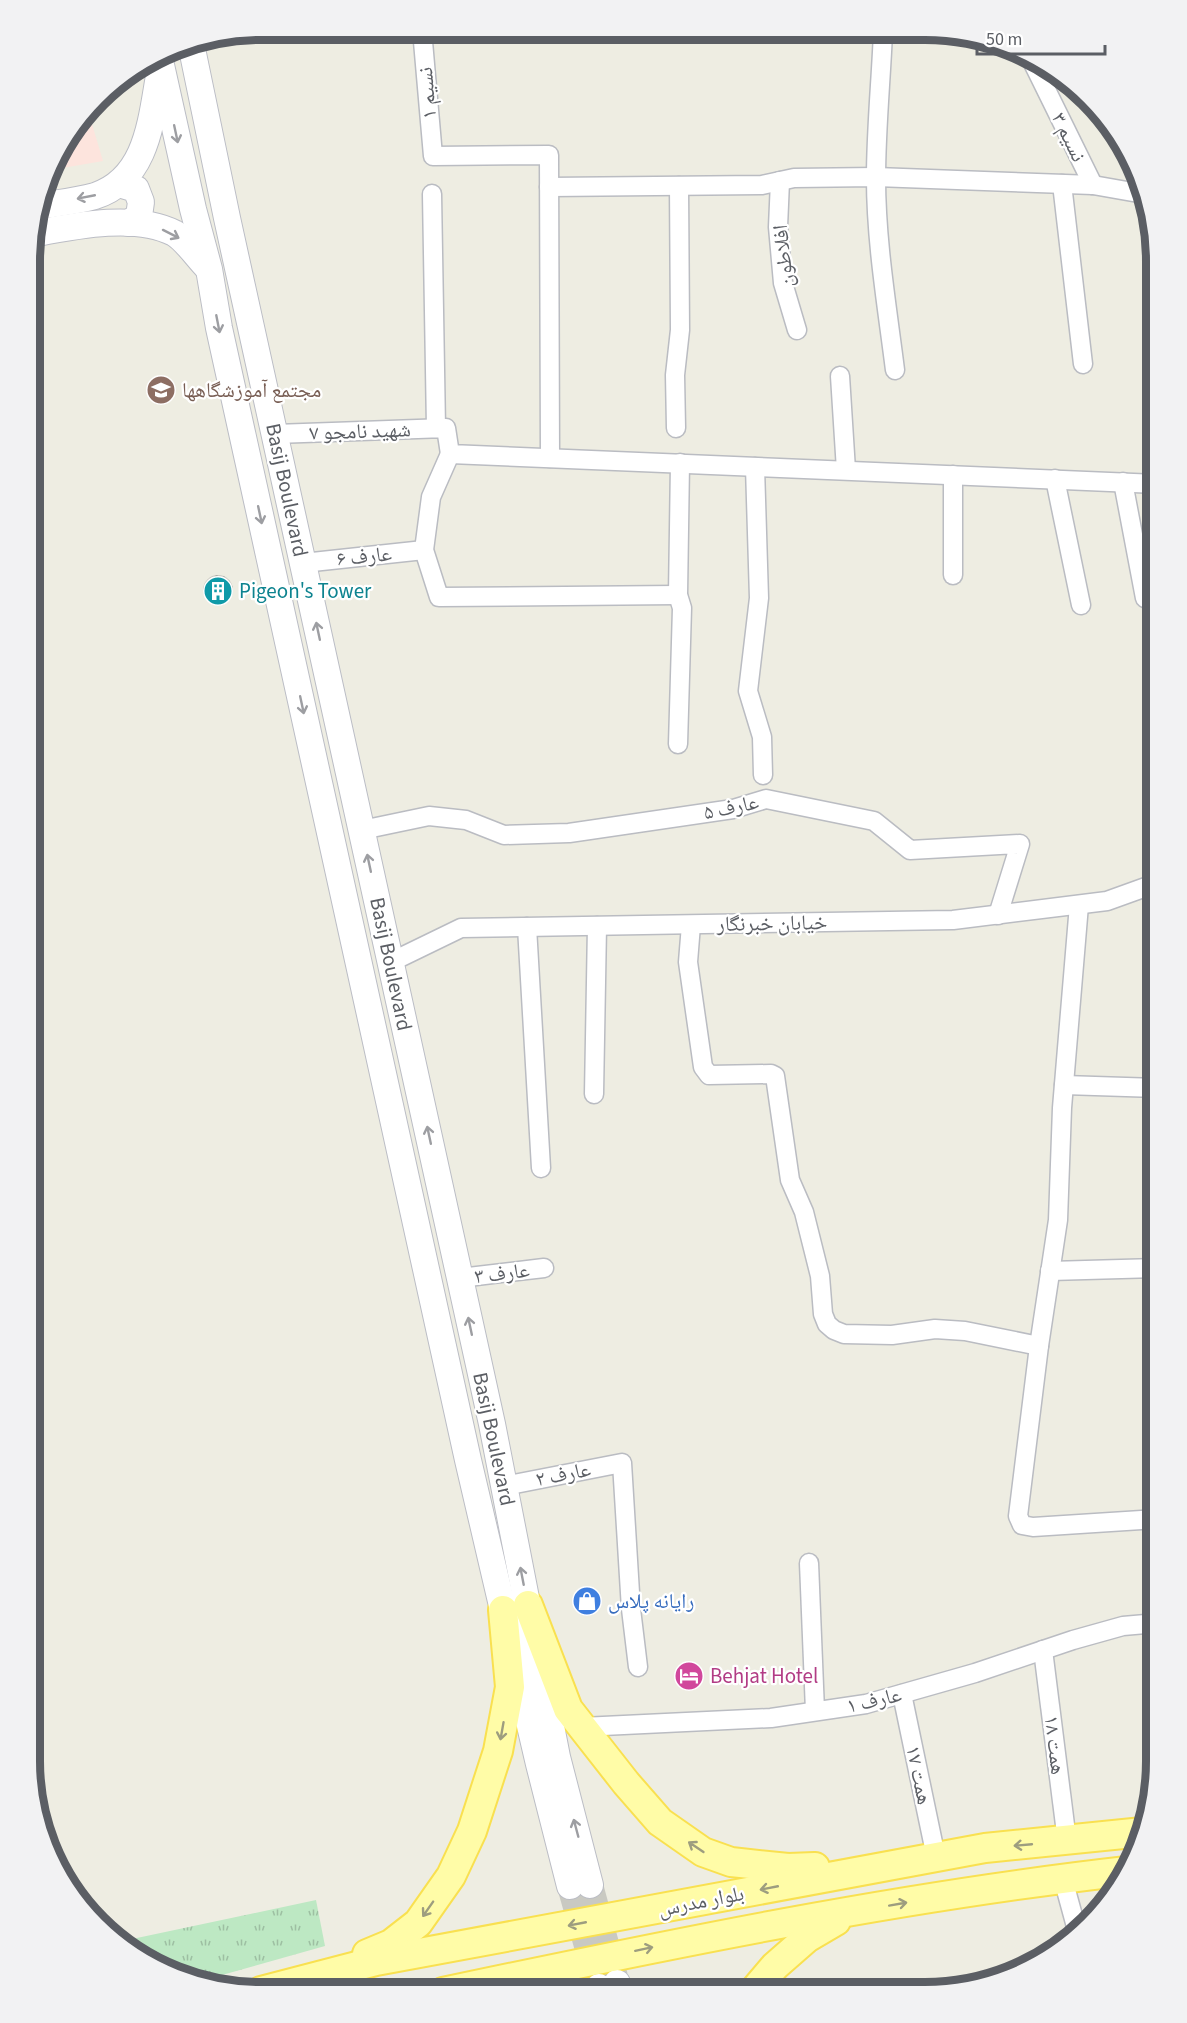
<svg xmlns="http://www.w3.org/2000/svg" width="1187" height="2023" font-family="'Source Sans 3','Noto Naskh Arabic',sans-serif">
	<style>
		.medical { fill: #fde4dd }
		.grass { fill: url(#grass-tufts) }
		.building { fill: url(#building-hatch) }
		.lines { fill: none; stroke-linecap: round; stroke-linejoin: round }
		.secondary-tunnel { stroke: #c9c9c2; stroke-width: 26; stroke-dasharray: 26 13; stroke-linecap: butt }
		.minor-casing { stroke: #babcc2; stroke-width: 21 }
		.secondary-casing { stroke: #bbbdc5; stroke-width: 28 }
		.primary-casing { stroke: #f9e050; stroke-width: 32 }
		.minor { stroke: #fff; stroke-width: 18 }
		.secondary { stroke: #fff; stroke-width: 26 }
		.primary { stroke: #fffca7; stroke-width: 28 }
		.oneway { stroke: #9d9ea2 }
		.oneway2 { stroke: #9d9d7f }
		.labels { text-anchor: middle; dominant-baseline: central; stroke-width: 4.5; stroke-linejoin: round; paint-order: stroke }
		.street-label { font-size: 21px; fill: #5b5e64; stroke: #fff }
		.education-label { font-size: 21px; fill: #785e54; stroke: #fff; text-anchor: start }
		.culture-label { font-size: 21px; fill: #0d838f; stroke: #fff; text-anchor: start }
		.shop-label { font-size: 21px; fill: #366cbe; stroke: #fff; text-anchor: start }
		.hotel-label { font-size: 21px; fill: #b23c85; stroke: #fff; text-anchor: start }
		.rim { fill: none; stroke: #5b5e64; stroke-width: 8 }
	</style>
	<defs>
		<pattern id="grass-tufts" width="24" height="20" patternUnits="userSpaceOnUse" patternTransform="scale(1.5)"><rect width="24" height="20" fill="#bde8c3"/><path d="M3 7l-1-3M5 7V3M7 7l1-3M15 17l-1-3M17 17v-4M19 17l1-3" fill="none" stroke="#9dbfa2"/></pattern>
		<pattern id="building-hatch" width="6" height="6" patternUnits="userSpaceOnUse" patternTransform="scale(1.5)"><rect width="6" height="6" fill="#c9c7bf"/><path d="M-1 1l2-2M0 6l6-6M5 7l2-2" fill="none" stroke="#a6a59f"/></pattern>
	</defs>
	<rect width="100%" height="100%" fill="#eeede2"/>
	<!-- medical -->
	<path class="medical" d="M89,114L103,161L51,170L54,159Z"/>
	<!-- grass -->
	<path class="grass" d="M316,1900L325,1946L197,1982L173,1975L118,1942Z"/>
	<!-- building -->
	<circle class="building" cx="218" cy="590" r="15"/>
	<g class="lines">
		<!-- secondary-tunnel -->
		<g class="secondary-tunnel">
			<path d="M590,1885L615,1977"/>
			<path d="M570,1886L597,1981"/>
		</g>
		<!-- minor casing -->
		<g class="minor-casing">
			<g id="minor">
				<path d="M422,30L433,156L549,155L550,458"/>
				<path d="M883,32C881,80 876,130 876,178C876,242 887,306 895,370"/>
				<path d="M1030,57L1093,185"/>
				<path d="M780,181L778,227L783,283L797,330"/>
				<path d="M1062,184L1083,364"/>
				<path d="M549,187L762,185L794,178L876,177L1093,185L1144,194"/>
				<path d="M432,194L436,428"/>
				<path d="M840,376L846,470"/>
				<path d="M676,428L675,375L680,330L679,186"/>
				<path d="M275,434L446,428L450,454L1157,484"/>
				<path d="M450,454L431,497L424,550L439,597L678,595"/>
				<path d="M755,467L759,598L748,691L762,737L763,775"/>
				<path d="M953,475V575"/>
				<path d="M1055,479L1081,605"/>
				<path d="M1123,482L1145,598"/>
				<path d="M303,563L424,550"/>
				<path d="M678,744L682,608L678,595L680,463"/>
				<path d="M362,830L429,816L466,820L504,835L569,833L733,809L766,799L874,821L910,850L1020,844L998,915"/>
				<path d="M1079,905L1062,1108L1058,1220L1039,1346L1018,1516L1022,1525L1033,1527L1157,1519"/>
				<path d="M691,925L688,962L703,1067L709,1075L771,1074L775,1076L790,1180L804,1212L820,1276L823,1314L827,1324L834,1330L844,1334L892,1335L935,1329L965,1331L1039,1346"/>
				<path d="M527,927L541,1168"/>
				<path d="M391,962L461,928L953,920L1107,901L1157,883"/>
				<path d="M1064,1085L1157,1088"/>
				<path d="M594,1094L597,926"/>
				<path d="M1050,1271L1157,1268"/>
				<path d="M460,1278L544,1268"/>
				<path d="M504,1486L622,1463L631,1609L638,1667"/>
				<path d="M809,1563L815,1711"/>
				<path d="M1043,1650L1067,1841"/>
				<path d="M902,1694L936,1857"/>
				<path d="M582,1727L771,1718L866,1704L975,1673L1073,1640L1123,1626L1157,1623"/>
				<path d="M1063,1879L1078,1934"/>
			</g>
		</g>
		<!-- secondary casing -->
		<g class="secondary-casing">
			<g id="secondary">
				<path d="M191,44L227,218L492,1424L557,1757L590,1885"/>
				<path d="M159,56L193,209L209,269L219,328L468,1460L539,1764L570,1886"/>
				<path d="M119,184L136,189L141,202L139,216L129,223"/>
				<path d="M40,206C58,203 77,201 95,196C147,179 151,121 159,76"/>
				<path d="M32,234C74,226 135,213 174,233C185,239 198,258 207,267"/>
				<path d="M617,1983L619,1992"/>
				<path d="M599,1987L600,1992"/>
			</g>
		</g>
		<!-- primary casing -->
		<g class="primary-casing">
			<g id="primary">
				<path d="M528,1605L568,1709L626,1783L660,1822L703,1852L731,1862L788,1868L815,1867"/>
				<path d="M367,1954L391,1944L418,1923L451,1876L472,1831L498,1751L510,1687L503,1610"/>
				<path d="M261,1991L376,1961L985,1848L1143,1832"/>
				<path d="M443,1992C670,1944 897,1897 1127,1871"/>
				<path d="M752,1993L775,1966L807,1938L836,1921"/>
			</g>
		</g>
		<!-- minor -->
		<use href="#minor" class="minor"/>
		<!-- secondary -->
		<use href="#secondary" class="secondary"/>
		<!-- primary -->
		<use href="#primary" class="primary"/>
	</g>
	<!-- one-way arrows -->
	<defs><path id="oneway-shaft" d="M-6 0H5M1.5-3L5.5 0L1.5 3" fill="none" stroke-width="1.6" stroke-linecap="round" stroke-linejoin="round" transform="scale(1.5)"/></defs>
	<g class="oneway">
		<use href="#oneway-shaft" transform="translate(176 134) rotate(78)"/>
		<use href="#oneway-shaft" transform="translate(86 197) rotate(169)"/>
		<use href="#oneway-shaft" transform="translate(171 234) rotate(27)"/>
		<use href="#oneway-shaft" transform="translate(218 324) rotate(79)"/>
		<use href="#oneway-shaft" transform="translate(260 515) rotate(78)"/>
		<use href="#oneway-shaft" transform="translate(318 631) rotate(-102)"/>
		<use href="#oneway-shaft" transform="translate(302 705) rotate(78)"/>
		<use href="#oneway-shaft" transform="translate(369 863) rotate(-102)"/>
		<use href="#oneway-shaft" transform="translate(429 1135) rotate(-102)"/>
		<use href="#oneway-shaft" transform="translate(470 1326) rotate(-102)"/>
		<use href="#oneway-shaft" transform="translate(522 1576) rotate(-101)"/>
		<use href="#oneway-shaft" transform="translate(576 1828) rotate(-105)"/>
	</g>
	<g class="oneway2">
		<use href="#oneway-shaft" transform="translate(502 1731) rotate(100)"/>
		<use href="#oneway-shaft" transform="translate(1023 1845) rotate(175)"/>
		<use href="#oneway-shaft" transform="translate(696 1847) rotate(-146)"/>
		<use href="#oneway-shaft" transform="translate(769 1888) rotate(169)"/>
		<use href="#oneway-shaft" transform="translate(898 1904) rotate(-10)"/>
		<use href="#oneway-shaft" transform="translate(428 1909) rotate(125)"/>
		<use href="#oneway-shaft" transform="translate(577 1924) rotate(169)"/>
		<use href="#oneway-shaft" transform="translate(644 1949) rotate(-12)"/>
	</g>
	<!-- icons -->
	<defs>
		<g id="school-disc" transform="scale(1.5)"><circle r="9.5" fill="#8d6e63" stroke="#fff"/><path d="M0-5L7-2L0 1L-7-2ZM-4 1L0 2.5L4 1V4Q0 6-4 4Z" fill="#fff"/></g>
		<g id="building-disc" transform="scale(1.5)"><circle r="9.5" fill="#0f9aa8" stroke="#fff"/><path d="M-4-6H4V6H1V3H-1V6H-4ZM-2.5-4.3h1.7v1.8h-1.7ZM.8-4.3h1.7v1.8H.8ZM-2.5-1h1.7V.8h-1.7ZM.8-1h1.7V.8H.8Z" fill="#fff"/></g>
		<g id="shop-disc" transform="scale(1.5)"><circle r="9.5" fill="#3f7fe0" stroke="#fff"/><path d="M-5-2.5h2.3a2.7 3.5 0 0 1 5.4 0H5L5.5 6h-11ZM-1.5-2.5h3a1.5 2.3 0 0 0-3 0Z" fill="#fff"/></g>
		<g id="hotel-disc" transform="scale(1.5)"><circle r="9.5" fill="#d1479c" stroke="#fff"/><path d="M-6-4.5h1.5V1H6V5H4.5V3h-9V5H-6ZM-4 0a1.8 1.8 0 1 1 3.6 0ZM.5 0V-2.5h3Q6-2.5 6 0Z" fill="#fff"/></g>
	</defs>
	<g fill-rule="evenodd">
		<use href="#school-disc" x="161" y="390"/>
		<use href="#building-disc" x="218" y="591"/>
		<use href="#shop-disc" x="587" y="1601"/>
		<use href="#hotel-disc" x="689" y="1676"/>
	</g>
	<g class="labels">
		<!-- street labels -->
		<g class="street-label">
			<text transform="translate(427 93) rotate(-95)">نسیم ۱</text>
			<text transform="translate(1069 137) rotate(64)">نسیم ۳</text>
			<text transform="translate(783 256) rotate(-96)">افلاطون</text>
			<text transform="translate(360 431) rotate(-2)">شهید نامجو ۷</text>
			<text transform="translate(287 490) rotate(78)">Basij Boulevard</text>
			<text transform="translate(364 556) rotate(-6)">عارف ۶</text>
			<text transform="translate(731 807) rotate(-12)">عارف ۵</text>
			<text transform="translate(772 923) rotate(-1)">خیابان خبرنگار</text>
			<text transform="translate(391 964) rotate(78)">Basij Boulevard</text>
			<text transform="translate(502 1273) rotate(-7)">عارف ۳</text>
			<text transform="translate(494 1439) rotate(78)">Basij Boulevard</text>
			<text transform="translate(563 1474) rotate(-11)">عارف ۲</text>
			<text transform="translate(874 1700) rotate(-13)">عارف ۱</text>
			<text transform="translate(1055 1745) rotate(83)">همت ۱۸</text>
			<text transform="translate(919 1775) rotate(78)">همت ۱۷</text>
			<text transform="translate(701 1901) rotate(-11)">بلوار مدرس</text>
		</g>
		<!-- education labels -->
		<g class="education-label">
			<text x="182" y="390">مجتمع آموزشگاهها</text>
		</g>
		<!-- culture labels -->
		<g class="culture-label">
			<text x="239" y="591">Pigeon's Tower</text>
		</g>
		<!-- shop labels -->
		<g class="shop-label">
			<text x="608" y="1601">رایانه پلاس</text>
		</g>
		<!-- hotel labels -->
		<g class="hotel-label">
			<text x="710" y="1676">Behjat Hotel</text>
		</g>
	</g>
	<!-- crop -->
	<path d="M0 0H1187V2023H0ZM261 40H925A221 221 0 0 1 1146 261V1761A221 221 0 0 1 925 1982H261A221 221 0 0 1 40 1761V261A221 221 0 0 1 261 40Z" fill="#f2f2f3" fill-rule="evenodd"/>
	<path class="rim" d="M261 40H925A221 221 0 0 1 1146 261V1761A221 221 0 0 1 925 1982H261A221 221 0 0 1 40 1761V261A221 221 0 0 1 261 40Z"/>
	<!-- scale -->
	<path d="M977 45v9h128v-9" fill="none" stroke="#5b5e64" stroke-width="3"/>
	<text x="986" y="45" font-size="18" fill="#5b5e64" stroke="#ffffff" stroke-width="4.5" paint-order="stroke">50 m</text>
</svg>
